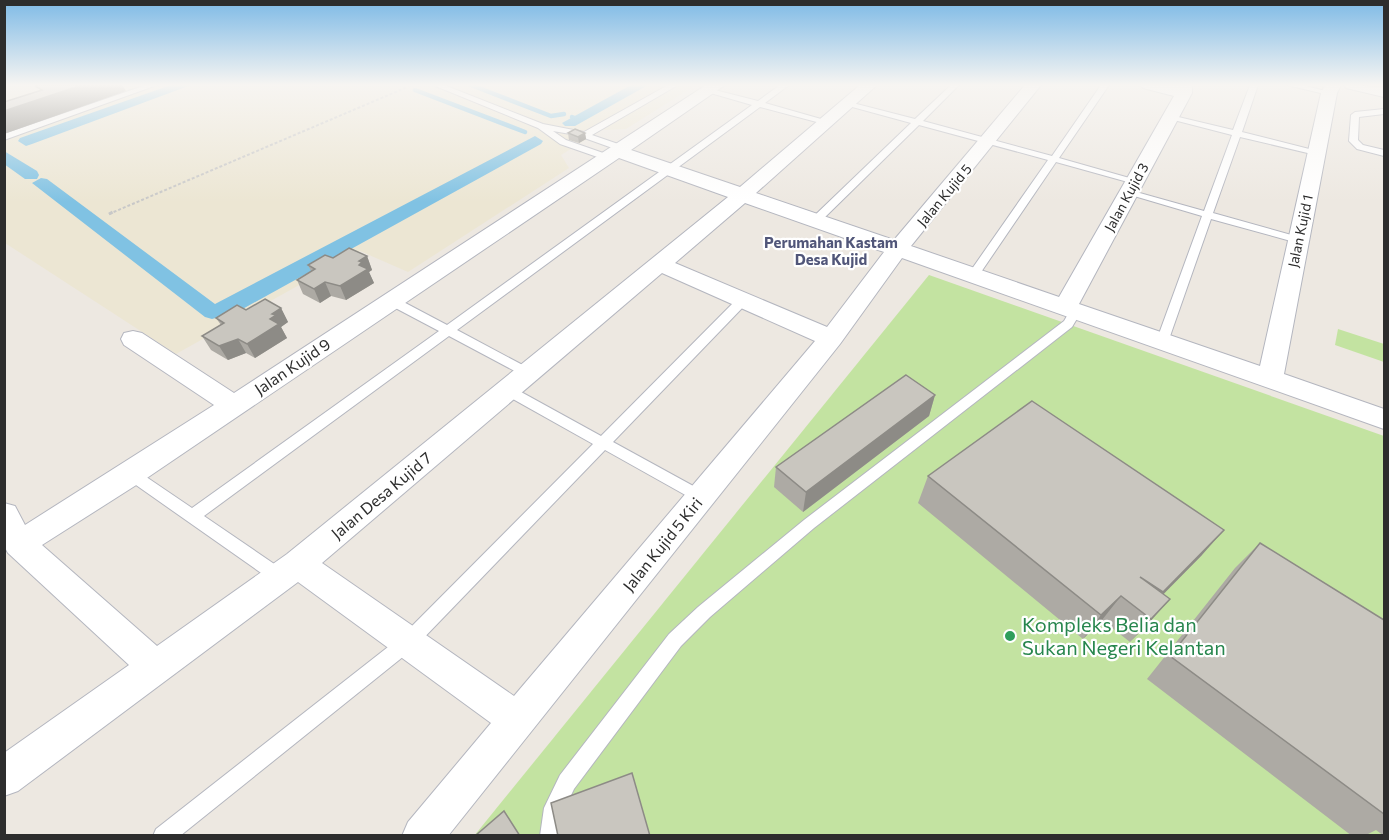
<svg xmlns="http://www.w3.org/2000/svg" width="1389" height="840" font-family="Commissioner,sans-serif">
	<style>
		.education { fill: #ece6d3 }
		.pitch { fill: #c3e3a1 }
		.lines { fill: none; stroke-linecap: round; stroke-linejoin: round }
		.stream { stroke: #80c2e3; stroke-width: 4.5 }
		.canal { fill: #80c2e3; fill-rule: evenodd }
		.lane-casing { stroke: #b4b6bf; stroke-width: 2 }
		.street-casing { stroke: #b4b6bf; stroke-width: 2 }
		.path-far1 { stroke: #c8c8c8; stroke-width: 2; stroke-dasharray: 3 2; stroke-linecap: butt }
		.path { stroke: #c8c8c8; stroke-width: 3; stroke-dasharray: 4 2; stroke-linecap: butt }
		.lane { fill: #fff; fill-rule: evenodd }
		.street { fill: #fff; fill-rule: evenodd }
		.wall { fill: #adaaa4 }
		.shaded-wall { fill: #8d8b86 }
		.building { fill: #c9c6bf; stroke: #8d8b86; stroke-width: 1.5 }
		.leisure-dot { fill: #2e9e5b; stroke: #fff; stroke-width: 2 }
		.labels { text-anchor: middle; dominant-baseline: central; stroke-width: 4.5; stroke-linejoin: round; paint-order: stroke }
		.far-street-label { font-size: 14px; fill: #2d2d2d; stroke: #fff }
		.far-neighbourhood-label { font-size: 15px; font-weight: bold; fill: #515679; stroke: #fff }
		.street-label { font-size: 16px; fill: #2d2d2d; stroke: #fff }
		.near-leisure-label { font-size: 20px; fill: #27864d; stroke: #fff; text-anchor: start }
	</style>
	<rect width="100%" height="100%" fill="#ede8e1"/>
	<!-- education -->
	<path class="education" d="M4,85H696L626,129L602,130L561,155L569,168L408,272L360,251L176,354L5,243Z"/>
	<!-- pitch -->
	<g class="pitch">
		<path d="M929,275L1384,436V835L474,836Z"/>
		<path d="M1338,329L1384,344V362L1335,345Z"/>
	</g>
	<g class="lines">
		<!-- stream -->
		<g class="stream">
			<path d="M471,85L551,116L564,114"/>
			<path d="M415,90L525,132"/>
			<path d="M572,117L577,119"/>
		</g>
		<!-- canal -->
		<g class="canal">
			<path d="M171,85H191L32,144L26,146L18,141L20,138Z"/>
			<path d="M631,85H648L575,126H565L562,123Z"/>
			<path d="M535,136L543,141L541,144L239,311L212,319L205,317L32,183L41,178L47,179L215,304Z"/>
			<path d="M4,151L37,171L39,175L37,179H25L4,164Z"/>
		</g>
		<!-- lane casing -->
		<g class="lane-casing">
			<g id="lane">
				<path d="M146,85H157L4,140V134Z"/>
				<path d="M433,85H444L543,124L584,132L668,85H678L592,135L624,146V150H618L576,135L553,131L566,140L609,155V159L606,160L560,144L538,128Z"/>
				<path d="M780,85H789L765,103L828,121V125L760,107L457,330L532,370L534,373L532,376H524L449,336L204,516L286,572L288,577L286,582L280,584L274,582L126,478L124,474L126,470H136L192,508L439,331L386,303V297H394L447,325L752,105L707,92V88L758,101Z"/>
				<path d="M951,85H959L923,121L1052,156L1101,85H1109L1059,158L1140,181L1135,184L1056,162L977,278H969L967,276L1048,160L919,125L820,222H812V218L911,123L845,105V101L915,119Z"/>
				<path d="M1250,85H1258L1242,132L1321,152L1316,155L1240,137L1213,213L1302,238L1303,240L1298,243L1211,219L1168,342L1166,345H1158L1156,342L1202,216L1124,193L1129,190L1204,211L1232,135L1166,118L1170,115L1233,130Z"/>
				<path d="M1287,85H1302L1333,93L1329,95Z"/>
				<path d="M1384,109V114L1359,117L1358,140L1363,145L1384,150V156L1357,149L1349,141L1351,115L1355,112Z"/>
				<path d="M743,296L747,297V303L613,442L706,493L708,497L706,501L701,503L696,501L605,450L414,648L180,836H153L156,829L402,636L593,444L502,393L500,390L502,387H512L601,436L739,297Z"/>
				<path d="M1075,308L1081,312L1072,327L814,528L710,617L681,646L574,789L562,814L560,836H540L544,808L560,775L669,634L698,607L804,520L1064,321L1071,309Z"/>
			</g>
		</g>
		<!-- street casing -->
		<g class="street-casing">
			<g id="street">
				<path d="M706,85H725L631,150L740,187L860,85H877L756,193L894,240L1025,85H1041L911,246L1059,297L1174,96L1143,88L1141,85H1192V93L1079,304L1260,366L1321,93L1325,85H1341L1337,93L1284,374L1384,409V429L902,258L840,344L448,836H402L408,822L491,723L298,582L18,791L4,796V753L129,665L8,553L4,546V503L15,506L25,525L214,405L124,345L121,339L124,333L133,331L142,333L234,393ZM619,158L728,197L287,554L157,646L42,545L141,482ZM745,203L884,252L827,327L675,263ZM662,273L815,341L514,696L322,563Z"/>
				<path d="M1344,85L1384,87V97L1346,88Z"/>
			</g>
		</g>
		<!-- path-far1 -->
		<path class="path-far1" d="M109,214L412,85"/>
		<!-- path -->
		<path class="path" d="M109,214L113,212"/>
		<!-- lane -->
		<use href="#lane" class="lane"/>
		<!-- street -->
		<use href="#street" class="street"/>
	</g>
	<!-- wall -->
	<g class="wall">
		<path d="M568,133H585L586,139L579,143L569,140Z"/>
		<path d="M367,256L372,270L369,272L374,283L346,300L331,296L320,303L303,294L297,280L311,271L308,265L333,258Z"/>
		<path d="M281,308L288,322L281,327L287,338L255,358L246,353L228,360L211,350L202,336L221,325L216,318L246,310Z"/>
		<path d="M935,395L929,416L803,512L774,487L776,467Z"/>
		<path d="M928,476L1202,555L1163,594L1170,599L1130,642L1102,620L1083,639L918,503Z"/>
		<path d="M1260,543L1384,620V836L1376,830L1364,836H1352L1147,679L1235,568Z"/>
	</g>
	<!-- shaded-wall -->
	<g class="shaded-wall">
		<path d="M82,85H122L126,91L4,134V111Z"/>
		<path d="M585,133L586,139L579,143L578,137Z"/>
		<path d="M367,256L372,270L369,272L374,283L346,300L340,286L359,265V261Z"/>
		<path d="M325,282L331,296L320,303L314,289Z"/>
		<path d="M281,308L288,322L281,327L287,338L255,358L247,344L270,319L272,314Z"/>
		<path d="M238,339L246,353L228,360L219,346Z"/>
		<path d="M935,395L929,416L803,512L806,492Z"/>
		<path d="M1224,530L1202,555L1142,616L1163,592Z"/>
		<path d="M1121,596L1102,620L1083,639L1101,615Z"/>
		<path d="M1170,599L1148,624L1130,642L1151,619Z"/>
	</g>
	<!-- building -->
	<g class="building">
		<path d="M38,85H82L4,111V102L42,90L35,86Z"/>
		<path d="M575,129L585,133L578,137L568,133Z"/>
		<path d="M349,248L367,256L359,261L362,262L359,265L368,269L340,286L325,282L314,289L297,280L315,269L308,265L325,255L333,258Z"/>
		<path d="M265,299L281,308L272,314L276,315L270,319L279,324L247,344L238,339L219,346L202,336L224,323L216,318L237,305L246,310Z"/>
		<path d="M906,375L935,395L806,492L776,467Z"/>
		<path d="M1032,401L1224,530L1163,592L1140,577L1170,599L1151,619L1121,596L1101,615L928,476Z"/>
		<path d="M1260,543L1384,620V814L1170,656Z"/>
		<path d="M632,773L650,836H558L551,803Z"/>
		<path d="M504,811L520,836H475Z"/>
	</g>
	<!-- sky -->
	<linearGradient id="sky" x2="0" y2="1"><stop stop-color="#7ebae6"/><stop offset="0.42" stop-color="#f7f5f2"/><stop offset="1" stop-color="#f7f5f2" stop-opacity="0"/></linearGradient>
	<rect width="1389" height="202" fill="url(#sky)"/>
	<!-- markers -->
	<circle class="leisure-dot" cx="1010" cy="636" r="6"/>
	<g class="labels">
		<!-- far-street labels -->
		<g class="far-street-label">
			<text transform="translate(944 195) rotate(-50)">Jalan Kujid 5</text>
			<text transform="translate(1126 197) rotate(-61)">Jalan Kujid 3</text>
			<text transform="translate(1300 231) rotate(-78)">Jalan Kujid 1</text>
		</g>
		<!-- far-neighbourhood labels -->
		<g class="far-neighbourhood-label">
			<text x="831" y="242">Perumahan Kastam<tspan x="831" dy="17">Desa Kujid</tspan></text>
		</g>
		<!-- street labels -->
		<g class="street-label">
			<text transform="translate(292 366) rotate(-34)">Jalan Kujid 9</text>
			<text transform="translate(381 495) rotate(-40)">Jalan Desa Kujid 7</text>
			<text transform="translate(662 544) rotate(-51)">Jalan Kujid 5 Kiri</text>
		</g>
		<!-- near-leisure labels -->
		<g class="near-leisure-label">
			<text x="1022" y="624">Kompleks Belia dan<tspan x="1022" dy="23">Sukan Negeri Kelantan</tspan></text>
		</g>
	</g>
	<!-- border -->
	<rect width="1389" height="840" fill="none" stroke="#2d2d2d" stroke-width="12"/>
</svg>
